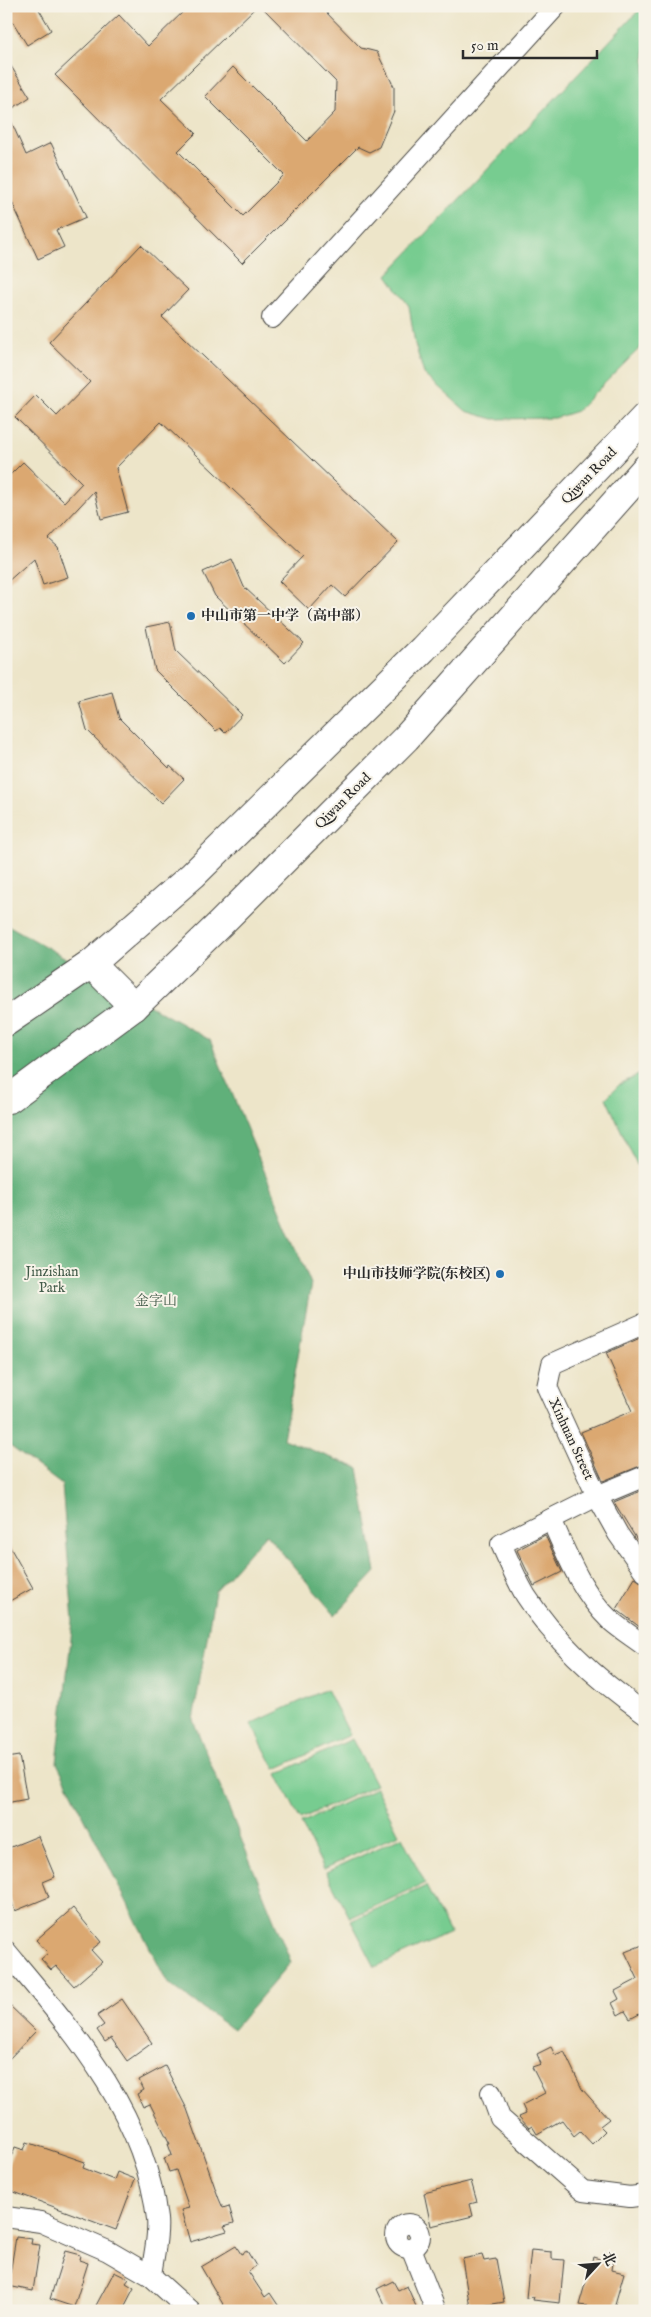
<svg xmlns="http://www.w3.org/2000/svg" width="651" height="2317" font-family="'IM FELL English','Noto Serif SC',serif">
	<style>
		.green { fill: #77cc90; stroke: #517c5e }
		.forest { fill: #61b07a; stroke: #466e52 }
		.building { fill: #dba871 }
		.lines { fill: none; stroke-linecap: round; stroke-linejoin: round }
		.street-casing { stroke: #484743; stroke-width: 22 }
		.secondary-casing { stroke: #484743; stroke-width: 30 }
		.street { stroke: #fff; stroke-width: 20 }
		.secondary { stroke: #fff; stroke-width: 28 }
		.poi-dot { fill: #1f6fb2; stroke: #f7f3e8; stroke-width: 2 }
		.labels { text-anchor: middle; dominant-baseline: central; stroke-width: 4; stroke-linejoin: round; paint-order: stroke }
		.street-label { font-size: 14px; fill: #2b2b2b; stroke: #f7f3e8 }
		.poi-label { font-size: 14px; font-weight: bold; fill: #2b2b2b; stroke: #f7f3e8; text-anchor: start }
		.park-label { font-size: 14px; fill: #425b49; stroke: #f7f3e8 }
	</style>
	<rect width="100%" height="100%" fill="#f7f3e8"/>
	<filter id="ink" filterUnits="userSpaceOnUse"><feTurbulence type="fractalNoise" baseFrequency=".02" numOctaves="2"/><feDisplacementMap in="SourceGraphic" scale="10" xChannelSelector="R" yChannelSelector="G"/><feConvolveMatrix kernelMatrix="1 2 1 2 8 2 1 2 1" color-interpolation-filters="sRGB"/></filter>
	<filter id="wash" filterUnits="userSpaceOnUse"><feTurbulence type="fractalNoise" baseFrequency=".0096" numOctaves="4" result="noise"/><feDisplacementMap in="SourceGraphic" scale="20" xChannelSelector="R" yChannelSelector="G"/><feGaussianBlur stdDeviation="1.12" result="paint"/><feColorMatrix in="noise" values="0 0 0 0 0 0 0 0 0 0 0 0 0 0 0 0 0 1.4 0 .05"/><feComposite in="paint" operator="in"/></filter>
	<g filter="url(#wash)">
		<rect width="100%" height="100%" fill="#ede5c9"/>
		<!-- green -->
		<g class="green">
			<path d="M643,6H645V343L577,411L555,418L493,419L466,411L424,374L415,344L409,306L387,275Z"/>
			<path d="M645,1072V1182L606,1098L620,1084Z"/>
			<path d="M327,1689L350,1735L275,1769L251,1724Z"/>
			<path d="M352,1739L376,1785L300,1819L277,1774Z"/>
			<path d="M376,1788L399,1834L324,1869L301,1823Z"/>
			<path d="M402,1837L425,1883L350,1918L326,1872Z"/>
			<path d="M426,1886L450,1933L375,1967L351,1921Z"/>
		</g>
		<!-- forest -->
		<path class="forest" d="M6,924L210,1040L311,1284L283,1439L358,1468L376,1572L335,1615L266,1534L215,1591L193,1720L291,1962L233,2030L167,1982L57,1763L73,1621L62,1485L6,1443Z"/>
		<g id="blocks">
			<!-- building -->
			<g class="building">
				<path d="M6,6H37L51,30L27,45L6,11Z"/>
				<path d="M189,6H257L161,99L196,133L178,151L243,216L284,175L205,96L233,67L307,141L335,112L336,82L261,6H320L361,48L377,52L394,87V111L379,147L369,152L358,147L242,263L55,75L119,15L148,46Z"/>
				<path d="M6,58L30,97L7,112L26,155L51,143L86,217L56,230L64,247L38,259L6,189Z"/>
				<path d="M141,245L188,290L162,317L398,542L345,597L332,585L309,610L279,581L303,556L161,422L116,468L128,512L101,519L94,491L49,539L58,547L68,577L43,585L34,558L6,583V479L23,462L64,502L82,483L15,417L36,395L57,416L90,382L49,342Z"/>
				<path d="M232,559L244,587L304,643L285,663L215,596L203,572Z"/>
				<path d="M170,622L176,651L242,715L225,733L220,728L216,731L155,670L146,627Z"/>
				<path d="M112,692L119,718L169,768L170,766L184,779L161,803L87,730L79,701Z"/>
				<path d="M640,1338L645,1347V1464L603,1481L581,1432L632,1411L606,1353Z"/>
				<path d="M645,1489V1540L639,1543L614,1502Z"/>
				<path d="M545,1535L562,1572L534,1586L517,1550Z"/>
				<path d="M6,1540L33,1588L6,1603Z"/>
				<path d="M635,1578L645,1584V1631L616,1609Z"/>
				<path d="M19,1756L27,1799L6,1803V1758Z"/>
				<path d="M38,1836L55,1877L43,1882L49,1897L15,1911L6,1889V1849Z"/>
				<path d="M73,1908L101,1942L91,1950L102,1962L74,1986L56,1966L51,1970L41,1959L48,1953L36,1940Z"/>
				<path d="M645,1944V2011L630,2019L625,2011L618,2015L612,2003L619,1999L615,1991L638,1979L625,1952Z"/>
				<path d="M122,1999L152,2043L127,2061L111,2038L105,2042L97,2030L104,2025L97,2016Z"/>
				<path d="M6,2002L36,2031L6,2062Z"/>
				<path d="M551,2047L555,2055L564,2051L582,2089L609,2119L600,2126L605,2131L592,2144L580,2131L574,2136L562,2120L537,2134L532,2126L529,2128L519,2117L526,2114L522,2105L545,2093L532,2067L541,2064L537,2054Z"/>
				<path d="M165,2066L187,2109L219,2199L223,2208L229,2206L234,2223L224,2226L227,2231L190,2242L181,2210L189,2208L176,2170L169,2172L164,2158L172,2155L168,2144H170L150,2104L143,2107L137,2094L144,2090L139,2080Z"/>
				<path d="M27,2142L85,2162L83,2168L114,2180L117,2172L135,2179L116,2230L6,2189V2170L15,2147L24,2150Z"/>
				<path d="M471,2181L477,2202L470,2204L473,2216L431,2226L424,2193Z"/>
				<path d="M16,2237L32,2239L31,2244L40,2245L33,2291L8,2286Z"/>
				<path d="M236,2246L241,2254L247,2251L256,2266L248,2271L265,2297L270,2293L282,2311H227L201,2267Z"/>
				<path d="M531,2250L552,2252V2259L564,2260L560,2303L533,2300L534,2297L526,2298Z"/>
				<path d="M65,2251L80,2255L79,2260L88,2263L74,2307L50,2299Z"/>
				<path d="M482,2255L484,2261L496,2259L504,2302L470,2308L462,2259Z"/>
				<path d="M593,2257L613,2263L612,2270L624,2273L613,2311H585L587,2306L579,2305Z"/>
				<path d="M114,2272L129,2279L126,2283L134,2288L122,2311H93Z"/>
				<path d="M393,2281L398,2290L407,2286L418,2311H387L377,2289Z"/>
			</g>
		</g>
	</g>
	<g filter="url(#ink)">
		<use href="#blocks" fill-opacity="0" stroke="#484743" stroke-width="1"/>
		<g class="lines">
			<!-- street casing -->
			<g class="street-casing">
				<g id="street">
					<path d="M272,318L556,6"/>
					<path d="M645,1323L552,1364L547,1387L597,1496L618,1534L645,1572"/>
					<path d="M645,1476L597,1496L501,1544C509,1561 516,1580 526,1596C557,1644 599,1681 645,1713"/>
					<path d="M551,1519C567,1555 581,1592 610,1620C620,1629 633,1637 645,1646"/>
					<path d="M6,1951C72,2030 145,2112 157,2219C159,2237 153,2258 151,2276"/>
					<path d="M491,2093L500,2118L583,2191L630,2197L645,2195"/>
					<path d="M6,2217L41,2222L108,2251L151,2276L190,2311"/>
					<circle cx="408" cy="2236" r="12"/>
					<path d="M411,2248L436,2311"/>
				</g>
			</g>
			<!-- secondary casing -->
			<g class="secondary-casing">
				<g id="secondary">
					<path d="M91,964L134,1007"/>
					<path d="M6,1022L91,964L193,875L423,649L645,417"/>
					<path d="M9,1099L134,1007L221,923L406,738L645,469"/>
				</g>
			</g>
			<!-- street -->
			<use href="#street" class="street"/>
			<!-- secondary -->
			<use href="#secondary" class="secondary"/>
		</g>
	</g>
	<!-- markers -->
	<g class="poi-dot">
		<circle cx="191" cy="616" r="5"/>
		<circle cx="500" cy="1274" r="5"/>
	</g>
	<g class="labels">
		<!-- street labels -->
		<g class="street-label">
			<text transform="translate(589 476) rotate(-46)">Qiwan Road</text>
			<text transform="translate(343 801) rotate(-45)">Qiwan Road</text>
			<text transform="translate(571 1439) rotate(65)">Xinhuan Street</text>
		</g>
		<!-- poi labels -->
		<g class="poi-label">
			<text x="201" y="616">中山市第一中学（高中部）</text>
			<text x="490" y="1274" text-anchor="end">中山市技师学院(东校区)</text>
		</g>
		<!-- park labels -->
		<g class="park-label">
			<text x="52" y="1272">Jinzishan<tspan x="52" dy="16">Park</tspan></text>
			<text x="156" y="1301">金字山</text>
		</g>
	</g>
	<!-- margin -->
	<rect width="651" height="2317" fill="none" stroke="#f7f3e8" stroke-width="25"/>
	<!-- north arrow -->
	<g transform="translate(598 2264) rotate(64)" stroke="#f7f3e8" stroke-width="4" paint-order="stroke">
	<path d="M0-4L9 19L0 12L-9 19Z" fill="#2b2b2b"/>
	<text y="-8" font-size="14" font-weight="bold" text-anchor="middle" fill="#2b2b2b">北</text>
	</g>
	<!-- scale -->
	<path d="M463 50v8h134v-8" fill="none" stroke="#2b2b2b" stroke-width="2.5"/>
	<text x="471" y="50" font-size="15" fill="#2b2b2b" stroke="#f7f3e8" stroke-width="4" paint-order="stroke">50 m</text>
</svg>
